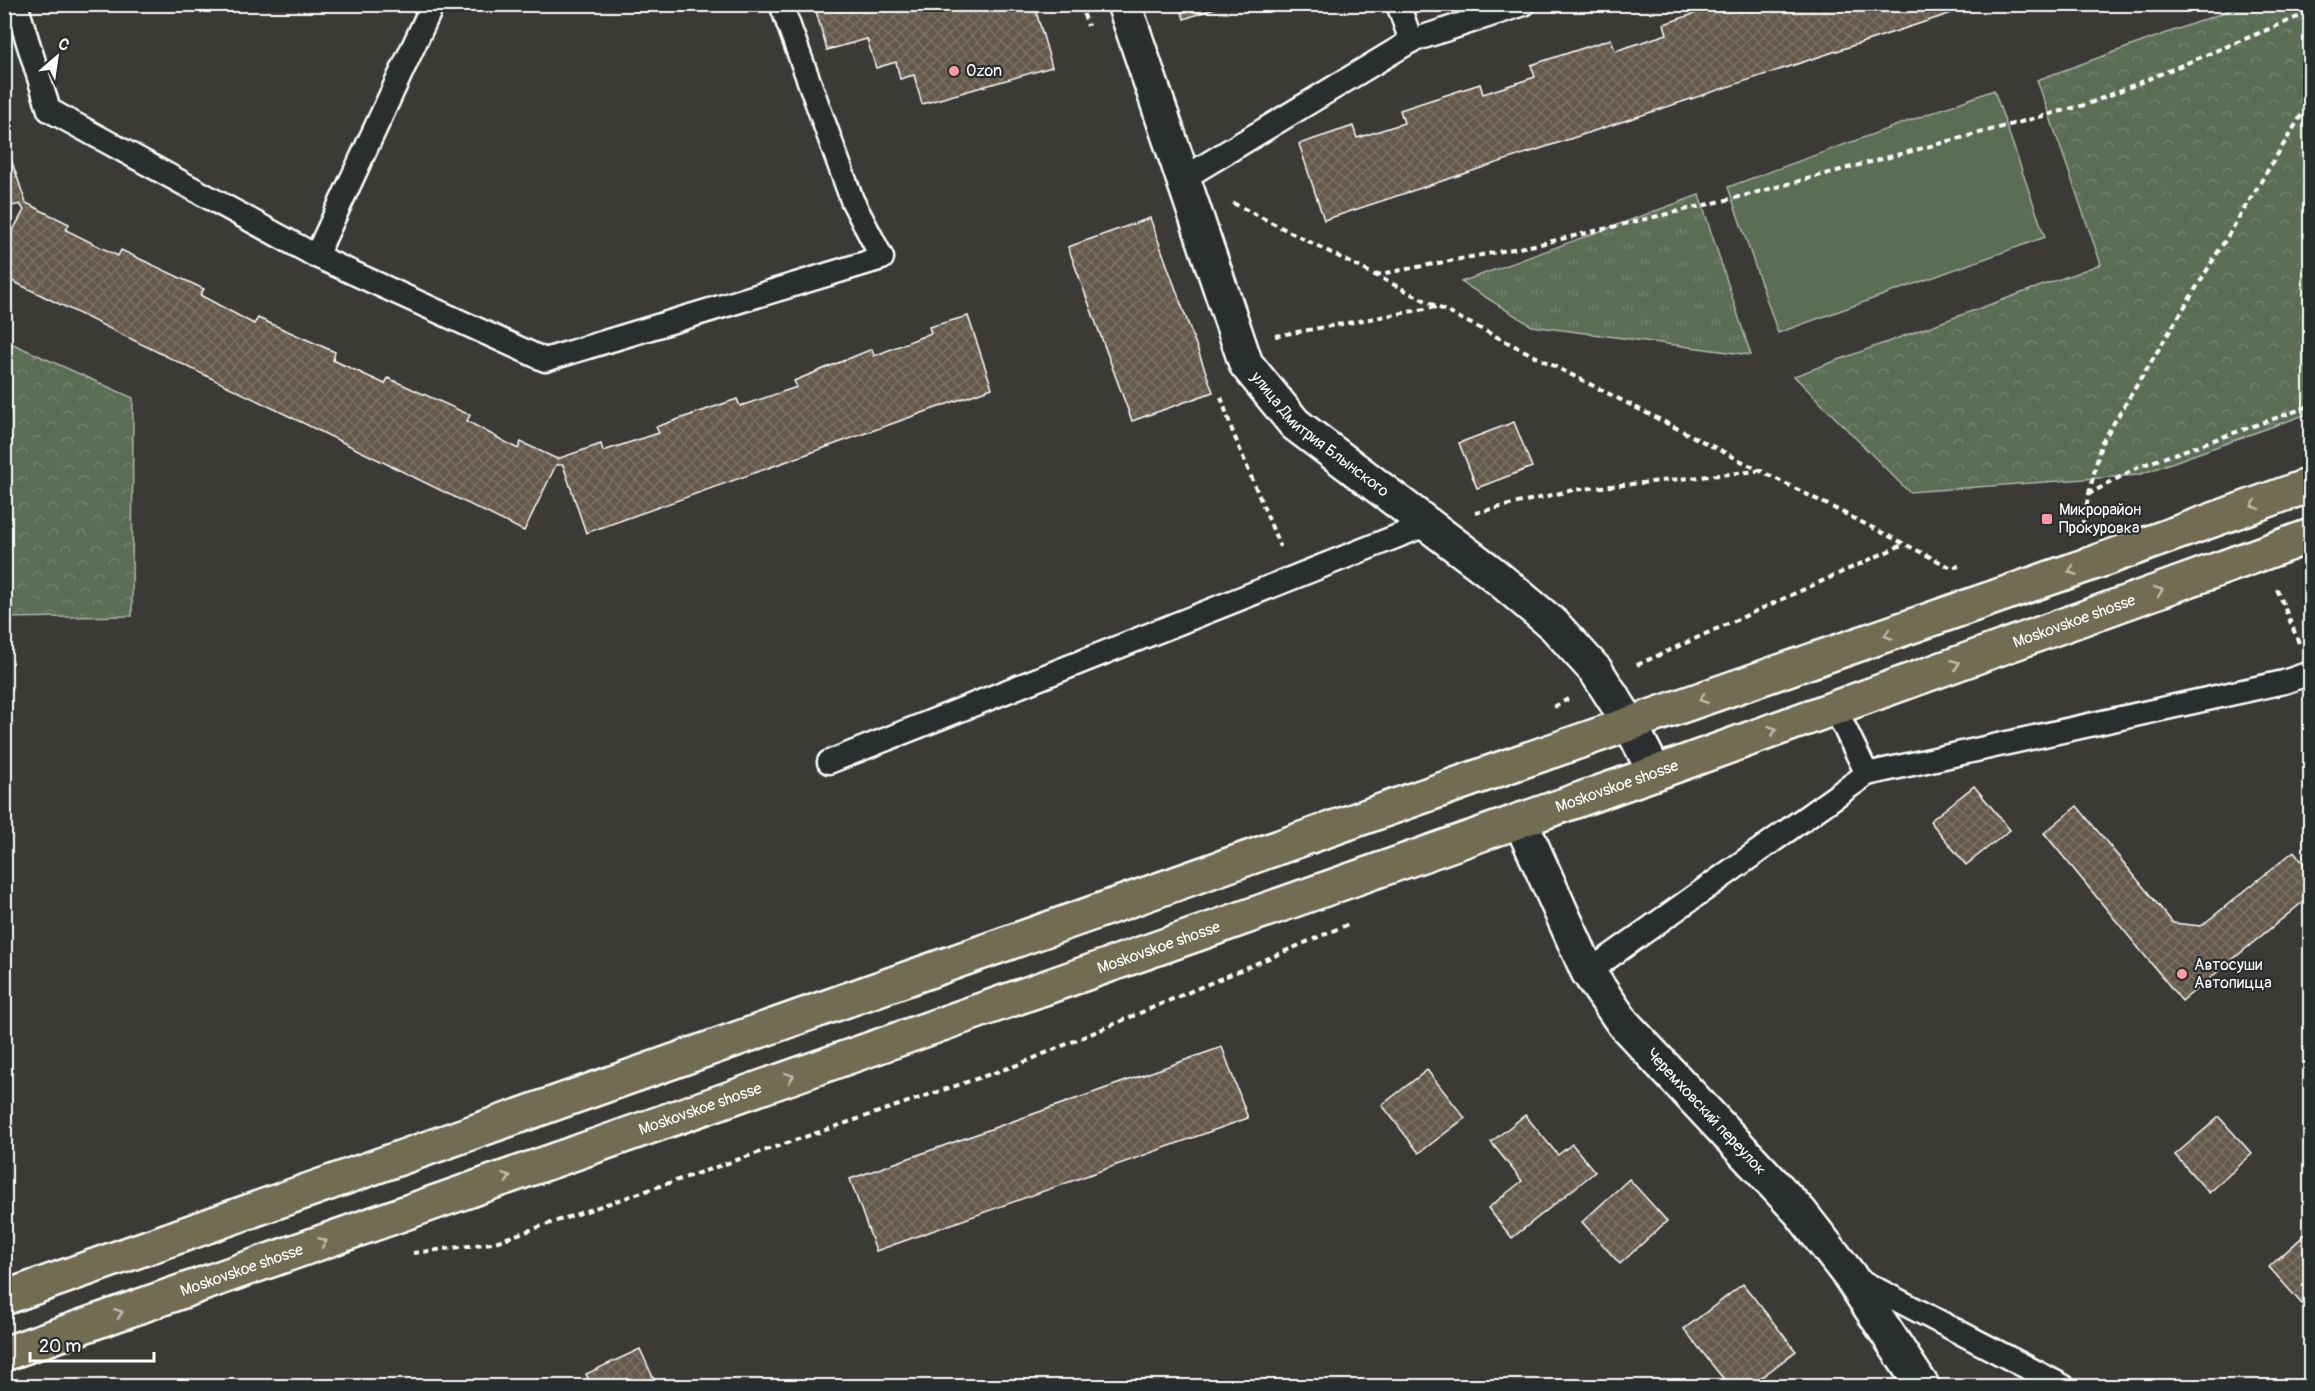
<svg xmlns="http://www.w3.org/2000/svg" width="2315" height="1391" font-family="Pangolin,sans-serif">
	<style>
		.grass { fill: #5b6d57; stroke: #adb6ab; stroke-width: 1.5 }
		.forest { fill: url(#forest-crowns); stroke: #adb6ab; stroke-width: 1.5 }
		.park { fill: url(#park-tufts); stroke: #adb6ab; stroke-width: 1.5 }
		.building { fill: url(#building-cross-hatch); stroke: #fff; stroke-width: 1.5 }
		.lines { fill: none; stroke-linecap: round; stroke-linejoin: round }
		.lane-casing { stroke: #fff; stroke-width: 27 }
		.street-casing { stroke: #fff; stroke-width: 38 }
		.primary-casing { stroke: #fff; stroke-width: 38 }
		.path { stroke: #fff; stroke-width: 4; stroke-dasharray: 6 4.5; stroke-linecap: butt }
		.lane { stroke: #2a2d2e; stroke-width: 22 }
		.street { stroke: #2a2d2e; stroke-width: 33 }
		.primary { stroke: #726c52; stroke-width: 33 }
		.oneway { stroke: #c0bdb1 }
		.poi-dot { fill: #ff9aa2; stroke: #2a2d2e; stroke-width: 2 }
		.labels { text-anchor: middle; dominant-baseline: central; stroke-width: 4.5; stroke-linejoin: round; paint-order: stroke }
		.poi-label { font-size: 16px; fill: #fff; stroke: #2a2d2e; text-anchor: start }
		.street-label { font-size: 16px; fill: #fff; stroke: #2a2d2e }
	</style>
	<defs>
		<pattern id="forest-crowns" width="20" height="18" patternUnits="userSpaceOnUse" patternTransform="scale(1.5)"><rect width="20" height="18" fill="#5b6d57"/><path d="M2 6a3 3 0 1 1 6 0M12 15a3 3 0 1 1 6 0" fill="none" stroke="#748370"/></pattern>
		<pattern id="park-tufts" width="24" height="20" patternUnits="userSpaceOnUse" patternTransform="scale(1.5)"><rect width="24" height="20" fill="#5b6d57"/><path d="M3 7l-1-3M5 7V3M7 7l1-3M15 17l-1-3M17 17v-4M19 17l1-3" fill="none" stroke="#748370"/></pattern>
		<pattern id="building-cross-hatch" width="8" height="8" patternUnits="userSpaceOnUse" patternTransform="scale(1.5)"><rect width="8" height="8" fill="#64594b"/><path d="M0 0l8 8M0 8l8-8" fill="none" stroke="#7b7266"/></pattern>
	</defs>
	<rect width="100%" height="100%" fill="#3b3a37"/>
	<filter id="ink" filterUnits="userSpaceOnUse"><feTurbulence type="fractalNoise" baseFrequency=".0167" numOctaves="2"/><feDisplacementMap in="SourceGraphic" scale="12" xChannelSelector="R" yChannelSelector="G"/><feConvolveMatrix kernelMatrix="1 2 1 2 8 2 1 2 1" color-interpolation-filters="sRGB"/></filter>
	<g filter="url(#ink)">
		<!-- grass -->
		<path class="grass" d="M1994,90L2045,237L1778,333L1728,187Z"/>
		<!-- forest -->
		<g class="forest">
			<path d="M2247,4L2310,5V413L2138,475L1909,492L1794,376L2101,264L2037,80Z"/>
			<path d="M4,340L133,398L132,616L5,618Z"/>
		</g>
		<!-- park -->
		<path class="park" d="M1699,195L1751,355L1532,326L1461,282Z"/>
		<!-- building -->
		<g class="building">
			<path d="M814,4H1034L1052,67L922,104L914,75L900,79L896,62L876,68L867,39L827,50Z"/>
			<path d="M1179,4H1226L1184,19Z"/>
			<path d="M1723,4H1749L1751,9L1764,4H1979L1324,220L1299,144L1353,126L1357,138L1404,123L1400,110L1480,84L1483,94L1535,77L1531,65L1611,39L1615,51L1667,34L1664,24Z"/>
			<path d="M10,156L26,203L69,224L66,230L118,256L121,250L204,289L200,295L254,324L258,318L335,352L333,360L385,384L388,378L470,415L467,421L518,449L521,442L557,459L601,444L603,451L659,433L656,427L737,399L740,406L797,387L794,381L872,349L874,356L931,333L929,327L968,316L992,388L586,533L563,465H556L524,531L4,277V247L24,210L20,204L4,208V158Z"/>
			<path d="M1150,218L1213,392L1132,421L1068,247Z"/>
			<path d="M1514,422L1532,467L1477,488L1459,443Z"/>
			<path d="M1974,786L2010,830L1966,865L1930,821Z"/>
			<path d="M2077,806L2173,923L2201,926L2294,851L2310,872V896L2182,1001L2044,833Z"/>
			<path d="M1222,1047L1248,1118L876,1251L850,1179Z"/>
			<path d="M1427,1070L1465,1118L1419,1153L1382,1105Z"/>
			<path d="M1525,1115L1558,1155L1572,1144L1595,1172L1512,1238L1488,1208L1522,1181L1491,1142Z"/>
			<path d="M2219,1117L2252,1154L2209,1193L2175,1155Z"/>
			<path d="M1629,1179L1667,1221L1620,1264L1582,1222Z"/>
			<path d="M2310,1230V1313L2269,1267Z"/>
			<path d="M1743,1284L1796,1351L1750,1386H1729L1684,1329Z"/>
			<path d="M640,1349L657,1386H592L586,1374Z"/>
		</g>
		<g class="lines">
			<!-- lane casing -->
			<g class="lane-casing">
				<g id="lane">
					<path d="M16,4L49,110L316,256L545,360L882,258L852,200L781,4"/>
					<path d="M1398,4L1411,41L1524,4"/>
					<path d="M1184,178L1411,41"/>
					<path d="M316,256L433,4"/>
					<path d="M1835,708L1867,774"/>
					<path d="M829,762L1428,524"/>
					<path d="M1588,972L1867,774L2284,682L2310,673"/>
					<path d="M1853,1277L2063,1386"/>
				</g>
			</g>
			<!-- street casing -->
			<g class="street-casing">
				<g id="street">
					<path id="s1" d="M1124,4L1246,364L1295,424L1492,573L1554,625L1596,671L1630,724L1655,773"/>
					<path id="s2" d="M1520,820L1588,972L1623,1023L1800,1212L1849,1275L1922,1386"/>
				</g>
			</g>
			<!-- primary casing -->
			<g class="primary-casing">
				<g id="primary">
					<path d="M4,1298L1517,763L2096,562L2310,485"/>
					<path id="s3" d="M4,1354L1655,773L2310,536"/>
				</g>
			</g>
			<!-- path -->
			<g class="path">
				<path d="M1080,4L1088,26"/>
				<path d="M1233,203L1952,568L1959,566"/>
				<path d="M1375,275L1540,244L1743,196L2088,104L2310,12"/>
				<path d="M1275,336L1436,307"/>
				<path d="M1221,397L1232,430L1280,547"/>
				<path d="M2089,494L2101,444L2310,101"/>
				<path d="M1475,513L1573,490L1758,471"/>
				<path d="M2082,526L2089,494L2140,466L2310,406"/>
				<path d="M2277,589L2299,643"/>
				<path d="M1637,665L1904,544"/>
				<path d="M1554,707L1568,699"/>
				<path d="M413,1253L492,1243L1020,1064L1349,924"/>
			</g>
			<!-- lane -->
			<use href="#lane" class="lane"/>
			<!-- street -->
			<use href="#street" class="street"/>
			<!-- primary -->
			<use href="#primary" class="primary"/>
		</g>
		<!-- one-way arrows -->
		<defs><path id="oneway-chevron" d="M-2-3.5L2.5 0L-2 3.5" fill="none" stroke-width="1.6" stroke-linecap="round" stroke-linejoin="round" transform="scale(1.5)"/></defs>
		<g class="oneway">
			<use href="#oneway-chevron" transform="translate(2255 505) rotate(160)"/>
			<use href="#oneway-chevron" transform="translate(2072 571) rotate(161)"/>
			<use href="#oneway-chevron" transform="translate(2159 591) rotate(-20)"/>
			<use href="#oneway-chevron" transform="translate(1888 635) rotate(161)"/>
			<use href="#oneway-chevron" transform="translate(1956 664) rotate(-20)"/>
			<use href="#oneway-chevron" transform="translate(1703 699) rotate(161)"/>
			<use href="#oneway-chevron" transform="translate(1773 730) rotate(-20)"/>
			<use href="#oneway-chevron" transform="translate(790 1077) rotate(-19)"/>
			<use href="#oneway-chevron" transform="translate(507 1177) rotate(-19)"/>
			<use href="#oneway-chevron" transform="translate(323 1242) rotate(-19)"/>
			<use href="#oneway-chevron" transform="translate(119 1313) rotate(-19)"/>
		</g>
	</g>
	<!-- markers -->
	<g class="poi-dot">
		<circle cx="954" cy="71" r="6"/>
		<rect x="2041" y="513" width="12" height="12" rx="3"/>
		<circle cx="2182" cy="974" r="6"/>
	</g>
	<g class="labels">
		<!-- poi labels -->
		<g class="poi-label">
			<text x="966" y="71">Ozon</text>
			<text x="2059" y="510">Микрорайон<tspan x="2059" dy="18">Прокуровка</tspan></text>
			<text x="2194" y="965">Автосуши<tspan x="2194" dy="18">Автопицца</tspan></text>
		</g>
		<!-- street labels -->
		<g class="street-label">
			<text stroke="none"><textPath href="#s1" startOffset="483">улица Дмитрия Блынского</textPath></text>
			<text stroke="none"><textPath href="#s3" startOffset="2196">Moskovskoe shosse</textPath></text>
			<text stroke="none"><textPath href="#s3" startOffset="1710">Moskovskoe shosse</textPath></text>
			<text stroke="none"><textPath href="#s3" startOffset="1224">Moskovskoe shosse</textPath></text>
			<text stroke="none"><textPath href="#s3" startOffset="738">Moskovskoe shosse</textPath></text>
			<text stroke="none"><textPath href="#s2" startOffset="350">Черемховский переулок</textPath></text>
			<text stroke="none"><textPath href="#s3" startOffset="252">Moskovskoe shosse</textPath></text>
		</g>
	</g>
	<!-- margin -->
	<rect width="2315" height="1391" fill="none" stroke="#2a2d2e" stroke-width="24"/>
	<rect x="12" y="12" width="2291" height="1367" fill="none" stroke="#fff" stroke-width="2" filter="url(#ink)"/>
	<!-- north arrow -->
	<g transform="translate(57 57) rotate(29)" stroke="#2a2d2e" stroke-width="4.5" paint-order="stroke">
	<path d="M0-4.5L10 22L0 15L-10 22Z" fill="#ffffff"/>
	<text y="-9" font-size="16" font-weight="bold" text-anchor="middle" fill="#ffffff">С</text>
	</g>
	<!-- scale -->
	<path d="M30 1352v9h124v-9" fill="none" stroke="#ffffff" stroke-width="3"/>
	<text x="39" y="1352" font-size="18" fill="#ffffff" stroke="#2a2d2e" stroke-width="4.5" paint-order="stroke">20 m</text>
</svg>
